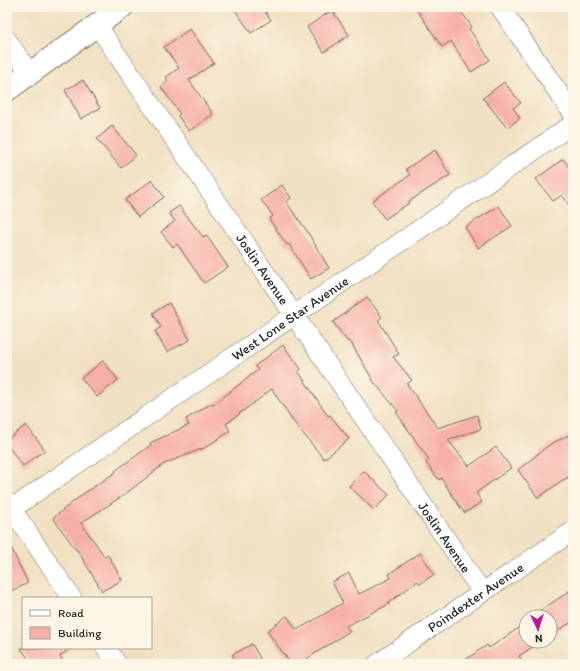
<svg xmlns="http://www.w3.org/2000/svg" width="580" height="671" font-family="Itim,sans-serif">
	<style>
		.building { fill: #f6afa7 }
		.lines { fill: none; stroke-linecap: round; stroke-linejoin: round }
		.minor-casing { stroke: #706a60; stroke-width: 20 }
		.tertiary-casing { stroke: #706a60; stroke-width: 24 }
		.minor { stroke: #fff; stroke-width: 19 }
		.tertiary { stroke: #fff; stroke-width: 22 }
		.labels { text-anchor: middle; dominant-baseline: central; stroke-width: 3; stroke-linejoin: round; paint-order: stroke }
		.street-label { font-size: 14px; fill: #2b2b2b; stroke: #fcf5e5 }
	</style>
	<rect width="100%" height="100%" fill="#fcf5e5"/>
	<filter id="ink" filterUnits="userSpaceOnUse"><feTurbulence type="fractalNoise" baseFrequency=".025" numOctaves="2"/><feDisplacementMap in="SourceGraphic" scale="8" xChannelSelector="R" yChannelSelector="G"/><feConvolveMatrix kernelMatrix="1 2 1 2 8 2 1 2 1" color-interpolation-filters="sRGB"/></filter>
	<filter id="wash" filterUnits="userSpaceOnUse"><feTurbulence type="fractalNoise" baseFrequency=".012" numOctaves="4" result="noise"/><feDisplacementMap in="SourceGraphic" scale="16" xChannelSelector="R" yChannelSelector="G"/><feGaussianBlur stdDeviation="0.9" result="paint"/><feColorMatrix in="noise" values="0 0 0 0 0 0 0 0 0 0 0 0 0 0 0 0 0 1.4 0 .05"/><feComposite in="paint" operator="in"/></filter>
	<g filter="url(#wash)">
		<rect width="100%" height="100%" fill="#f1e0c1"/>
		<g id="blocks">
			<!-- building -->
			<g class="building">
				<path d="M233,7H262L271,20L251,33Z"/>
				<path d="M415,7H458L472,27L469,29L490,60L471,72L451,41L442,47Z"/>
				<path d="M332,10L349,35L324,52L307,27Z"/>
				<path d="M190,29L214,63L189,80L213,114L189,131L178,116L180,114L161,87L168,81L166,77L179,68L164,47Z"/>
				<path d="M83,80L100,108L81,119L65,90Z"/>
				<path d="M504,82L521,103L513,108L520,118L507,128L483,98Z"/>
				<path d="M112,126L136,155L121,168L97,139Z"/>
				<path d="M435,150L450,175L408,202L409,203L385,219L372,201L410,175L406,169Z"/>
				<path d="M563,159L573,172V210L562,195L553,201L536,179Z"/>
				<path d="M152,180L164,197L138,217L125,200Z"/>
				<path d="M282,185L291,198L286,202L307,231L329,268L311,279L289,244L287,245L269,219L273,216L261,200Z"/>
				<path d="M179,206L203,237L206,235L228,267L204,283L177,244L173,247L161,232L175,221L169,213Z"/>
				<path d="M499,206L512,226L478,248L465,227Z"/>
				<path d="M367,297L382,317L378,320L399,354L393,357L412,380L407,384L438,428L477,415L481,429L448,440L469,466L496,447L511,468L476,493L482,502L464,513L441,478L439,480L426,463L429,460L396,412L398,411L374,382L350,341L348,342L333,322Z"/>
				<path d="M169,303L190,340L167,352L155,331L161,327L153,313Z"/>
				<path d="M283,345L301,369L298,371L328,416L330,415L349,439L324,459L292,420L272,389L226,424L230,431L204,448L164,464L124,495L81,523L105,557L108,555L122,580L102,591L78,551H77L53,518L83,494L116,472L115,471L151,445L150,443L189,425L186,419L212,403L213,405L258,370L255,366Z"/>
				<path d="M103,361L118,380L97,397L81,378Z"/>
				<path d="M26,425L45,450L23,466L7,445V440Z"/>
				<path d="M573,433V475L561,481L538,498L518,470L549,445Z"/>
				<path d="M364,471L389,495L374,510L349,486Z"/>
				<path d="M7,539L28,583L7,593Z"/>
				<path d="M420,553L434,574L420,584L418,581L388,603L389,604L346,626L350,631L299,664H291L267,631L287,616L297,630L343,603L332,582L349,573L359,594L391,578L389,574Z"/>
				<path d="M573,589V621L550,636V617H530Z"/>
				<path d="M526,623V641H541L519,656L525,664H459L487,645L489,648Z"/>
				<path d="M252,644L263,664H237L232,655Z"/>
				<path d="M21,648H71L60,656L65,664H32Z"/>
			</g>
		</g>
	</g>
	<g filter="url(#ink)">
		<use href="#blocks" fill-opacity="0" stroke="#706a60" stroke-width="1"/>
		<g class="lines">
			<!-- minor casing -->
			<g class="minor-casing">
				<g id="minor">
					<path d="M500,7L573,114"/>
					<path id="s1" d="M97,25L482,592"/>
					<path d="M7,40L30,74"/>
					<path d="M7,502L72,598"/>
					<path id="s2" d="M7,512L573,124"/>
					<path d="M106,648L117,664"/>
					<path id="s3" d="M377,664L573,531"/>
				</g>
			</g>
			<!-- tertiary casing -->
			<g class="tertiary-casing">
				<path id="tertiary" d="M7,90L122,7"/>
			</g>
			<!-- minor -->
			<use href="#minor" class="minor"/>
			<!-- tertiary -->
			<use href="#tertiary" class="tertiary"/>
		</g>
	</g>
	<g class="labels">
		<!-- street labels -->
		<g class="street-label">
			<text stroke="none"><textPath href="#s1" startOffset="295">Joslin Avenue</textPath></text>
			<text stroke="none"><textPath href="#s2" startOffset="343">West Lone Star Avenue</textPath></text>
			<text stroke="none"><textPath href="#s1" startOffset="619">Joslin Avenue</textPath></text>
			<text stroke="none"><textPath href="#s3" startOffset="119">Poindexter Avenue</textPath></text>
		</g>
	</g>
	<!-- margin -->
	<rect width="580" height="671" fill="none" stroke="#fcf5e5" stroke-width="24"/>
	<!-- legend -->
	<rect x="22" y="597" width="130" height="52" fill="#fcf5e5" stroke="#a8a49b"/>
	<rect x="30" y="610" width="20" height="6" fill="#ffffff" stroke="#a8a49b"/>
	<text x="58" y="617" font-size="12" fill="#2b2b2b">Road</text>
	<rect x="30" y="627" width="20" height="12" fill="#f6afa7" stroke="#a8a49b"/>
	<text x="58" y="637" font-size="12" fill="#2b2b2b">Building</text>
	<!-- north arrow -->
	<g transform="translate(538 629) rotate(176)"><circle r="19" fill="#fcf5e5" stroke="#a8a49b"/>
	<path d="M0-3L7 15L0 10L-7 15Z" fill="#b5179e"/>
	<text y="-6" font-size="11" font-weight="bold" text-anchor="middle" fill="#2b2b2b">N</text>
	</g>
</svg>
